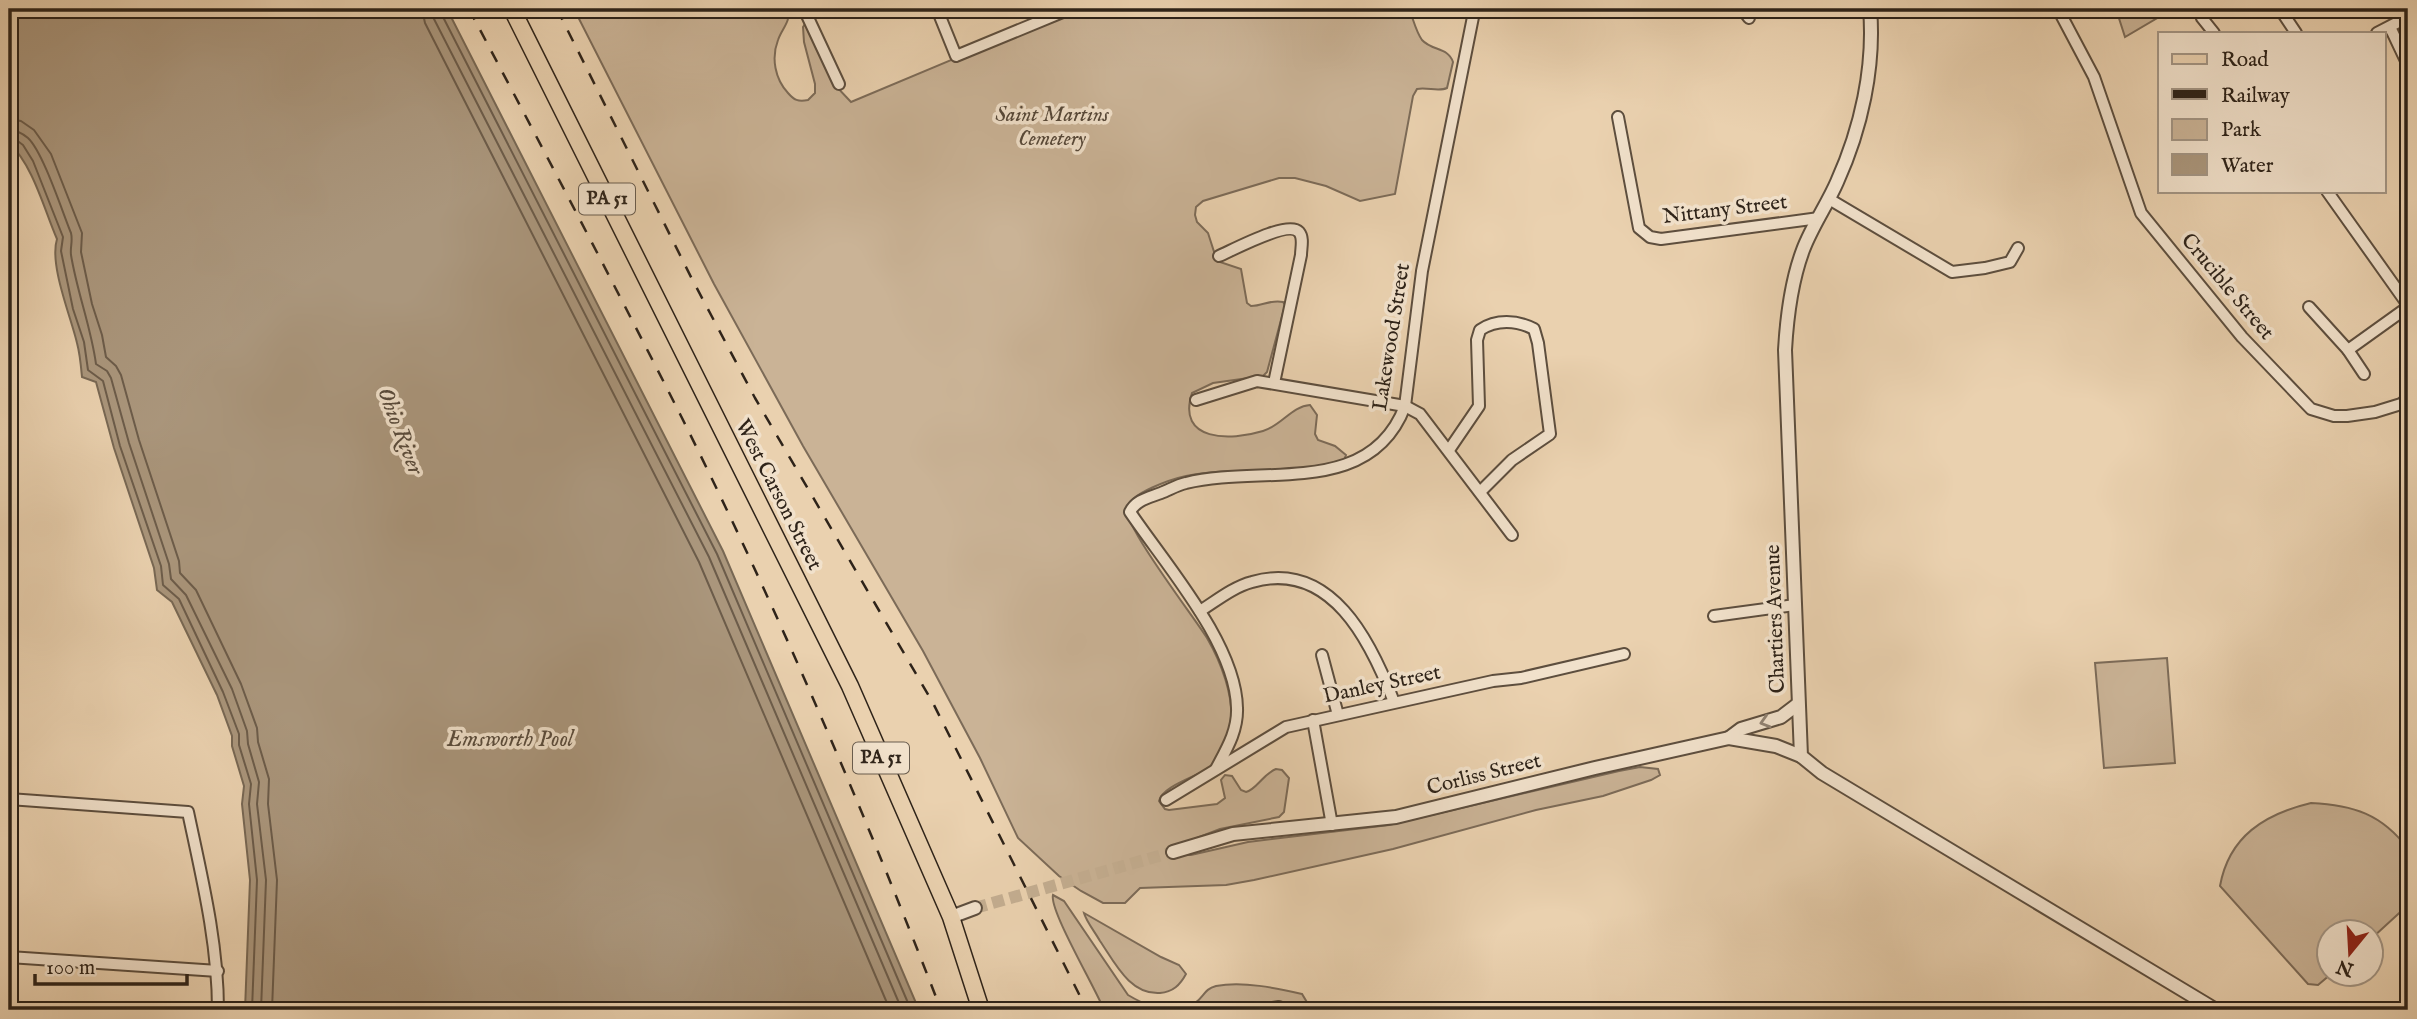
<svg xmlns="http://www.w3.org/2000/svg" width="2417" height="1019" font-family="'IM FELL English',serif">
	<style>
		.green { fill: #cab396; stroke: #7c6b58; stroke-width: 2 }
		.water { fill: #aa967c; stroke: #786854; stroke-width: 2 }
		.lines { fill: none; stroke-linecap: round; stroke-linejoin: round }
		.shore { stroke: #6c5c4a; stroke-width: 2 }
		.tertiary-tunnel { stroke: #c4ae91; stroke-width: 12; stroke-dasharray: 12 6; stroke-linecap: butt }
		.minor-casing { stroke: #5d4e3e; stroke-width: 14 }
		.tertiary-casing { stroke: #5d4e3e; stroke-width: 16 }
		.primary-casing { stroke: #2e2319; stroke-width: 19 }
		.minor { stroke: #f1e1cb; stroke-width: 10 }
		.tertiary { stroke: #f1e1cb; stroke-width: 12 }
		.primary { stroke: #ead1af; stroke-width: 16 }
		.rail { stroke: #2e2319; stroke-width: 2.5; stroke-dasharray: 12 12; stroke-linecap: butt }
		.oneway { stroke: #908272 }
		.labels { text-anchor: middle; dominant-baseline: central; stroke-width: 7; stroke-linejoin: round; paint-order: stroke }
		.shield { fill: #f1e1cb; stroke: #685c4e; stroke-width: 2 }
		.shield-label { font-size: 19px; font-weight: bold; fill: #2e2319 }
		.park-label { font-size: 21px; font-style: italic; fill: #554738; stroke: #f1e1cb }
		.street-label { font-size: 21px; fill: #2e2319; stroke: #f1e1cb }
		.water-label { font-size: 23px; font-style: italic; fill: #594b3c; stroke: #f1e1cb }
	</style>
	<rect width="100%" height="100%" fill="#ead1af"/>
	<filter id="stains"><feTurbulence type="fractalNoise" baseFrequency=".00286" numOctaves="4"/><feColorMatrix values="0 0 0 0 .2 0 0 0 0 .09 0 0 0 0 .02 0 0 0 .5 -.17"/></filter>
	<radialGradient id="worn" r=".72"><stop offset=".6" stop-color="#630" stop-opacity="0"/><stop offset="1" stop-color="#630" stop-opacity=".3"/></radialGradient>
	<!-- green -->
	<g class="green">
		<path d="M574,9H788C791,22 782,28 778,40C771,58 775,79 788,93C794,100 798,102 808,100L815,93V84L804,42L803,27L805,24L833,83L851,102L1073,9H1409C1413,18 1416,32 1422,40C1432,51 1448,47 1453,62L1447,88C1439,92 1427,87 1417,89L1413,96L1395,194L1360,201L1326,186L1295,178H1279L1203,201L1196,207L1195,215L1197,222L1208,233L1217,261L1241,269L1247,303L1251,306C1263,306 1271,299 1283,302L1285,305L1267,372L1263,376L1213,383L1192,393C1176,442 1231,441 1263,431C1281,426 1292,406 1310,405L1317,415L1315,434L1318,440L1335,446L1346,455L1344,460C1331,463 1317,467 1303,469C1264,472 1224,468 1186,476C1172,479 1130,493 1127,508C1123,525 1194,617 1207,638C1221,662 1234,696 1231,724C1229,737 1221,758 1211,767C1198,776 1162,786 1159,801L1165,809L1169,810L1217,804L1225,798L1221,780L1225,775L1232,776L1241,790L1246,792C1257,789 1262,775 1276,769L1282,770L1289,778L1284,812L1279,817L1220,829L1173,847L1182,855H1191L1248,842L1389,825L1619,771L1640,767L1658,769L1660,775L1651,780L1603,796L1536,810L1393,849L1254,880L1226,885L1140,888L1125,903H1103L1081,891L1059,876L1018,838L980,758L923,651L803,446L714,284Z"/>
		<path d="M2116,9H2162L2164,14L2125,37Z"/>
		<path d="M2167,658L2175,763L2104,768L2095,663Z"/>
		<path d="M2311,803C2353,805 2382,814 2408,849V905L2372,938V932H2330L2331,974L2318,985L2308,984L2220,886C2229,836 2265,814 2311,803Z"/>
		<path d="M1053,895L1064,901L1128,995C1148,1007 1174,1017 1195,1003C1204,997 1204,989 1216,986C1243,981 1276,988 1302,994L1308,1004L1307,1010C1284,1010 1267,997 1245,1010H1104C1096,989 1049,910 1053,895Z"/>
		<path d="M1084,913L1161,957L1179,965L1186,974C1180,985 1173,992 1160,993C1130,995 1115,963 1100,941C1095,932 1086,921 1084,913Z"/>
	</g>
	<!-- water -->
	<path class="water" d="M9,9H447L723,551L919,1010H245L250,880L242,804L244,786L232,746V736L217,695L172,602L157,590L154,568L114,448L96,382L82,377C81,366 80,354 77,343C71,317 49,265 57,239C44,209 33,165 9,143Z"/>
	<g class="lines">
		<!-- shore -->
		<g class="shore">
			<path d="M422,9L425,23L699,562L890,1010"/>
			<path d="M432,9L434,19L709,557L902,1010"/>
			<path d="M441,9L442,15L717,554L911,1010"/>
			<path d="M9,119L21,121L34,130L51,154L82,233L81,252L92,304L102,335L106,357L116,366L121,375L139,440L179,561L180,573L196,590L241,684L257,728L258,742L269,779L268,804L277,880L272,1010"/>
			<path d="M9,130C16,130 22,133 28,138C43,152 62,211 71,233C73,241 70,247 71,255C77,292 91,327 96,364L107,371L111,378L129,443L169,564L171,579L186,595L232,689L247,731L248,744L259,782L257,804L266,880L261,1010"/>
			<path d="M9,139H15L23,145L33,161L63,237L61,251L73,309L84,342L88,370L103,381L120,446L161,566L163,585L179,599L223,692L239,734V745L251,784L249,804L257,880L252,1010"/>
		</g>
		<!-- tertiary-tunnel -->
		<path class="tertiary-tunnel" d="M975,908L1173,852"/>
		<!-- minor casing -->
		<g class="minor-casing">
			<g id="minor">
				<path d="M804,9L839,84"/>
				<path d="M937,9L956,56L1070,9"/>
				<path d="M1742,9L1749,18"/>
				<path d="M2058,9L2094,77L2141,213L2242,337L2311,409L2334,416H2347L2375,412L2401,404L2408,398"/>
				<path d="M2199,9L2202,18L2214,33"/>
				<path d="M2280,9L2296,33"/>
				<path d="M2390,27L2408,65"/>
				<path d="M2377,33L2408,17"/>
				<path d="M1618,117L1639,228L1650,237L1661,239L1819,218"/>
				<path d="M2327,191L2408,305"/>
				<path d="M1829,199L1952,272L1985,268L2010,262L2018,248"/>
				<path d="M1219,256C1233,250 1288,220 1299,232C1304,238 1301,248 1301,255L1274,383"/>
				<path d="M2309,307L2348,350"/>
				<path d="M9,336H12L9,394"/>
				<path d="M2364,374L2348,350L2408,307"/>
				<path d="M1196,400L1257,381L1405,406L1420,414L1512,535"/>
				<path d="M1449,450L1479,406L1477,340L1480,330C1496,319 1517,320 1534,329L1538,343L1550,434L1512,460L1480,492"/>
				<path d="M1200,611C1216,601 1233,587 1252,582C1331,559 1371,642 1394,702"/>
				<path d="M1714,616L1795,605"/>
				<path d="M1322,655L1338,715"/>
				<path d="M1313,720L1332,825"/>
				<path d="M1216,769C1226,750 1238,731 1237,708C1236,644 1165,564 1130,512C1136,500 1148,498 1161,493C1169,490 1177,485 1186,483C1261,464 1370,499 1405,406L1422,271L1473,17L1472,9"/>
				<path d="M9,799L188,812C202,878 218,943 218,1010"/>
				<path d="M1166,800L1286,727L1493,681L1521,678L1624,654"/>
				<path d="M9,957L218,971"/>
				<path d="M1260,1010L1279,1007L1285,1010"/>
			</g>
		</g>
		<!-- tertiary casing -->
		<g class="tertiary-casing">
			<g id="tertiary">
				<path d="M1870,9C1875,67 1861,129 1837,182C1827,205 1812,226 1803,250C1791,282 1787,315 1785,350L1801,756L1822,773L2216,1010"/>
				<path d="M1729,738L1741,729L1781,717L1798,704"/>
				<path d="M1173,852L1233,834L1396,817L1595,768L1729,738L1776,746L1801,756"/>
				<path d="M951,917L975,908"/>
			</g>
		</g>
		<!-- primary casing -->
		<g class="primary-casing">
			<path id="primary" d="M512,9L850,686L951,917L981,1010"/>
		</g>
		<!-- minor -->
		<use href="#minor" class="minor"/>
		<!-- tertiary -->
		<use href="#tertiary" class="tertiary"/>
		<!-- primary -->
		<use href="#primary" class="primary"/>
		<!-- rail -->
		<g class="rail">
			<path d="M469,9C540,143 611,278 680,414C777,608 863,808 941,1010"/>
			<path d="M557,9L692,279L755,398L933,703L1087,1010"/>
		</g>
	</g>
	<!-- one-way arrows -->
	<defs><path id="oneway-chevron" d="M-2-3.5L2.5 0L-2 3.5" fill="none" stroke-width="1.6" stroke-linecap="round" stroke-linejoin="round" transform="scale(1.75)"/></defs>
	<use class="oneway" href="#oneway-chevron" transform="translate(1765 722) rotate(163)"/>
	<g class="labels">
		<!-- shield labels -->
		<g class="shield">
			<rect x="579" y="183.5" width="56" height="31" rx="5"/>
			<rect x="853" y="742.5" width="56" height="31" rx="5"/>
		</g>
		<g class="shield-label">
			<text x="607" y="199">PA 51</text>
			<text x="881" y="758">PA 51</text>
		</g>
		<!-- park labels -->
		<g class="park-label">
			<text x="1052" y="115">Saint Martins<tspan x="1052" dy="24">Cemetery</tspan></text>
		</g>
		<!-- street labels -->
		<g class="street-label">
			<text transform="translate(1725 210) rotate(-7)">Nittany Street</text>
			<text transform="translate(2227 287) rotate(50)">Crucible Street</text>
			<text transform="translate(1392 337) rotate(-81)">Lakewood Street</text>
			<text transform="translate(778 495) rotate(63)">West Carson Street</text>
			<text transform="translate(1776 619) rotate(-92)">Chartiers Avenue</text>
			<text transform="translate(1382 685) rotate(-12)">Danley Street</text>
			<text transform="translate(1484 775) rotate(-14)">Corliss Street</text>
		</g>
		<!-- water labels -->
		<g class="water-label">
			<text transform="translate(400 431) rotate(69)">Ohio River</text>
			<text x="510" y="739">Emsworth Pool</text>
		</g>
	</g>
	<!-- margin -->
	<rect width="2417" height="1019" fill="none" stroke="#ead1af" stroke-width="35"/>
	<rect x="10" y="10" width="2396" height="998" fill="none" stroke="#2e2319" stroke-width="3.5"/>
	<rect x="18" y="18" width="2382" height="984" fill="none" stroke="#2e2319" stroke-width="2"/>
	<!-- legend -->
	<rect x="2158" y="32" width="228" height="161" fill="#f1e1cb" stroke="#a39584" stroke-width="2"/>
	<rect x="2172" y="54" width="35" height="10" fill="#ead1af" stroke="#a39584" stroke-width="2"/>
	<text x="2221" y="66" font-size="21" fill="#2e2319">Road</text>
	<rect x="2172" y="89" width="35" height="10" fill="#2e2319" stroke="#a39584" stroke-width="2"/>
	<text x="2221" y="102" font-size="21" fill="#2e2319">Railway</text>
	<rect x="2172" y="119" width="35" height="21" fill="#cab396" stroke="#a39584" stroke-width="2"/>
	<text x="2221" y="136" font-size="21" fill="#2e2319">Park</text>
	<rect x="2172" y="154" width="35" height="21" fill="#aa967c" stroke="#a39584" stroke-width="2"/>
	<text x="2221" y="172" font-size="21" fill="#2e2319">Water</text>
	<!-- north arrow -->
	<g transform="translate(2350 953) rotate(198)"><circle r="33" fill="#f1e1cb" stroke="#a39584" stroke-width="2"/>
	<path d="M0-5L12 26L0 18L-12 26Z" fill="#8f2418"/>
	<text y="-10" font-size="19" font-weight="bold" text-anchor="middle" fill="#2e2319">N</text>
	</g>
	<!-- scale -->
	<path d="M35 974v10h152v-10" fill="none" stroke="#2e2319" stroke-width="3.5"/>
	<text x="46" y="974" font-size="21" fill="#2e2319" stroke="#f1e1cb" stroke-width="5" paint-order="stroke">100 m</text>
	<rect width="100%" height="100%" filter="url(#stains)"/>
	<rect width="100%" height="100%" fill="url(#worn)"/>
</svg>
